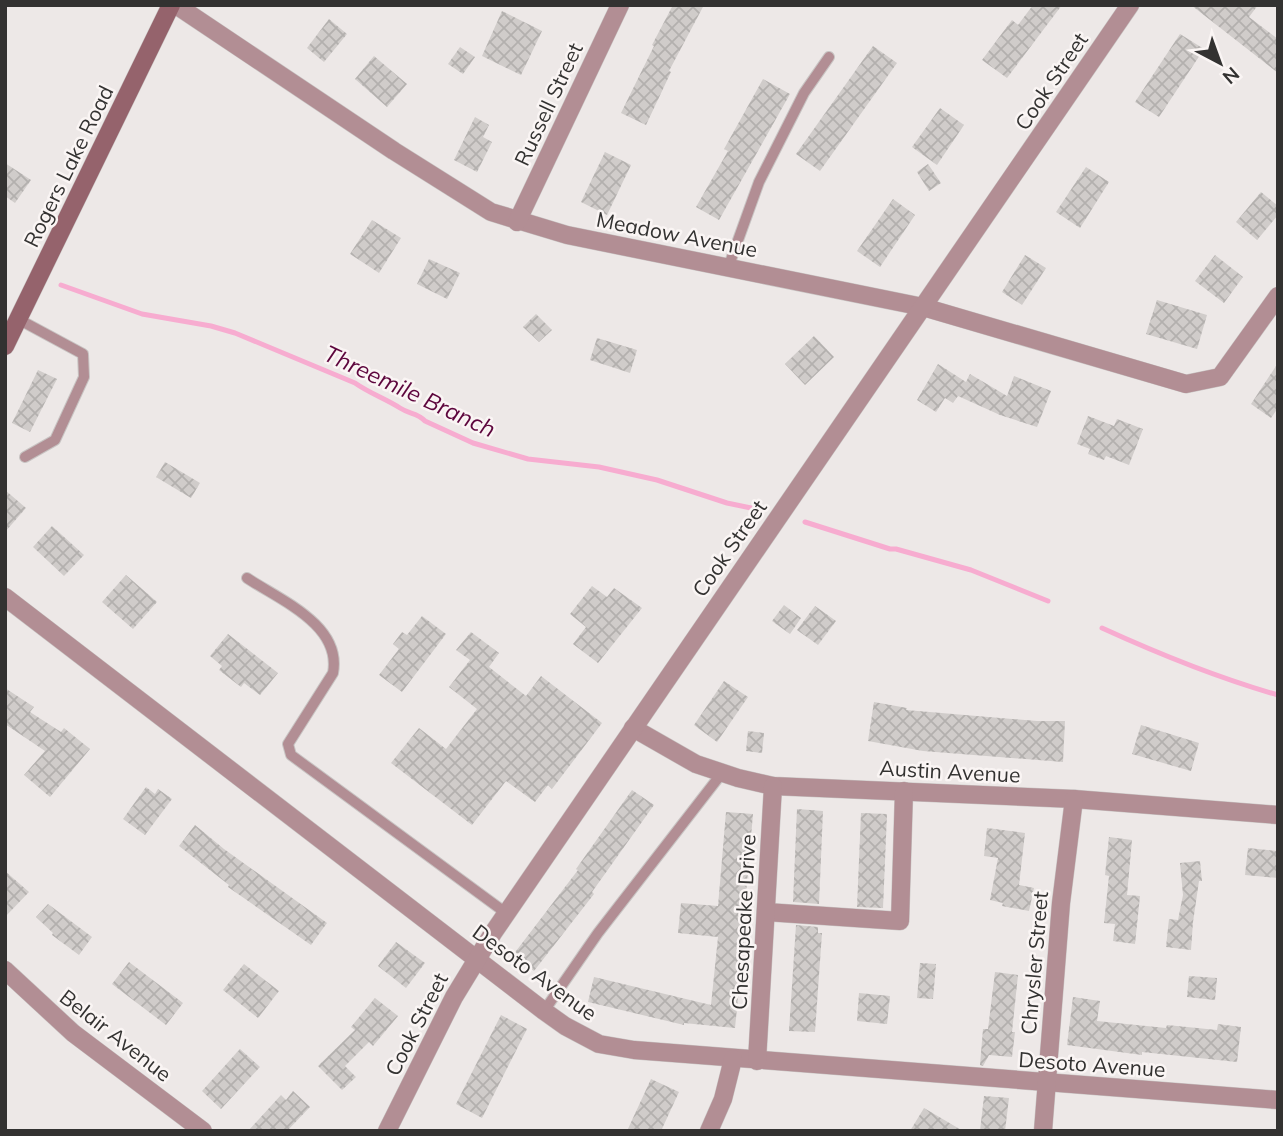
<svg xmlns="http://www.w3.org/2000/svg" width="1283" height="1136" font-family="Mulish,sans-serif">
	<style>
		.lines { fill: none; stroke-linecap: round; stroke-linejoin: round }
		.stream { stroke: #f7acd0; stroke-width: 5 }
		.building { fill: url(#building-cross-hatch) }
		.lane-casing { stroke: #c8c4c3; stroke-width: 12 }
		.street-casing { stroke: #c8c4c3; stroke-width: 19 }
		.secondary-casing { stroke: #c8c4c3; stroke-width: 19 }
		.lane { stroke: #b28e94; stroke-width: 10 }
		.street { stroke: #b28e94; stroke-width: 18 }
		.secondary { stroke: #95636c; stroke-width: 18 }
		.labels { text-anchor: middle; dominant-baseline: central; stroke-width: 5; stroke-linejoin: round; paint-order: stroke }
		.street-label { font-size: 21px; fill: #333231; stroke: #faf5f4 }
		.water-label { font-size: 23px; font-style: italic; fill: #5d063d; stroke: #faf5f4 }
	</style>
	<defs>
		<pattern id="building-cross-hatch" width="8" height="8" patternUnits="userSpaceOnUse" patternTransform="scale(1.75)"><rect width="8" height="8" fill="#d0ccca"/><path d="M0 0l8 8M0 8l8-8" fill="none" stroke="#b3b0ae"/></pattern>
	</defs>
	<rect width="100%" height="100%" fill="#ede8e7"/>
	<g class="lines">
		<!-- stream -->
		<g class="stream">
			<path d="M61,285L142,314L211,326L235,333L355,383C369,393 386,399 400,408C409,414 418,413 425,421L473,443L528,459L599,467L657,480L727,503L751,508"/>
			<path d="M805,522L890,549H896L971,570L1048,601"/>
			<path d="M1102,628C1159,654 1218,678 1278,695"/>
		</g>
	</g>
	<!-- building -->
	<g class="building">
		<path d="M673,5H704L669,71L671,72L646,125L621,113L654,46L652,45Z"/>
		<path d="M1033,5H1062L1007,78L982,60L1012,20L1018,25Z"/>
		<path d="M1191,5H1258L1249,17L1278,39V73Z"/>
		<path d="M502,11L542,31L521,75L482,56Z"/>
		<path d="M329,19L347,34L324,62L307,48Z"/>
		<path d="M1180,34L1204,49L1159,117L1135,102Z"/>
		<path d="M873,46L897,63L820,171L796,154Z"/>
		<path d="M460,47L475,57L463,74L448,64Z"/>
		<path d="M374,56L407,84L387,107L355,79Z"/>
		<path d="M763,79L790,94L719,220L696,207L728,151L724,149Z"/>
		<path d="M940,108L964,125L937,165L912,147Z"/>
		<path d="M475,117L489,125L483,137L492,142L477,172L454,160Z"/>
		<path d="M605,152L631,165L607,215L581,202Z"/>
		<path d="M5,163L31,180L15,203L5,196Z"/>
		<path d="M928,164L941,183L929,191L917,172Z"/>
		<path d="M1086,167L1109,182L1080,228L1056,212Z"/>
		<path d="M1261,192L1278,206V215L1257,240L1236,222Z"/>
		<path d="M893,199L915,215L880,267L857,251Z"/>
		<path d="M372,220L401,238L379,273L350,254Z"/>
		<path d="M1025,255L1046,268L1022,305L1002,292Z"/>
		<path d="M1215,255L1243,277L1224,303L1195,281Z"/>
		<path d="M429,259L460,273L447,299L417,284Z"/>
		<path d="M1157,300L1207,315L1197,349L1146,334Z"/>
		<path d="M536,314L552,330L539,342L523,327Z"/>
		<path d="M814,336L834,357L805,385L785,364Z"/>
		<path d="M597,338L637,350L630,373L590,360Z"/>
		<path d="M1278,363V408L1271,418L1251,404Z"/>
		<path d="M938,364L966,382L970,374L1007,396L1014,376L1051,391L1037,427L1000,415L958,396L953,403L945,398L936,412L917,400Z"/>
		<path d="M38,370L57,379L30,432L12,423Z"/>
		<path d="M1088,416L1114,426L1117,419L1143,429L1129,465L1106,456L1104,460L1088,454L1090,449L1077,444Z"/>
		<path d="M165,462L200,483L191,498L156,477Z"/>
		<path d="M5,490L26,508L5,532Z"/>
		<path d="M52,526L84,555L64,576L33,547Z"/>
		<path d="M126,575L157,602L133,629L102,602Z"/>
		<path d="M592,586L607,597L614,588L642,608L598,663L573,644L586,627L570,614Z"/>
		<path d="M784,605L801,618L790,634L772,621Z"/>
		<path d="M815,606L836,621L818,645L797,630Z"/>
		<path d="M422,616L446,634L402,692L379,675L399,649L393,644L402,632L407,635Z"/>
		<path d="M471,632L499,653L489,667L526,696L541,676L602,723L552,789L548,785L535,802L506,781L472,825L391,763L419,728L446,749L477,709L449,687L470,660L456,650Z"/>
		<path d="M228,634L278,673L260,695L244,683L241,687L219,670L222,666L210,656Z"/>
		<path d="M724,681L748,697L717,742L694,725Z"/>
		<path d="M5,688L34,707L30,712L61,732L64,728L90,749L50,797L24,775L45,751L5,724Z"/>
		<path d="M874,702L907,708L906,710L1037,721H1065L1063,762L923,751L868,741Z"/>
		<path d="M1141,725L1199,743L1191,771L1132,754Z"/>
		<path d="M748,731L764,733L762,753L746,751Z"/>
		<path d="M146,787L155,794L158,789L172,799L145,835L123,819Z"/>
		<path d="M632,790L654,805L592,892L594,894L534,971L513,955L578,870L576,869Z"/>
		<path d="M797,809L823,811L819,904L793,902Z"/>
		<path d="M726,812L753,814L743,929H745L735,1028L684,1023V1025L588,1002L594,977L711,1005L718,937L678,933L681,903L718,906Z"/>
		<path d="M861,813L887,814L883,908L857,907Z"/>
		<path d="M195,825L224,849L327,923L311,945L228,887L229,885L179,846Z"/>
		<path d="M987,828L1025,833L1019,885L1034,888L1029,911L1002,906L1003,903L990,900L998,858L984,856Z"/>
		<path d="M1109,837L1132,840L1127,895L1140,896L1135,944L1113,941L1115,924L1104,923L1109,876L1105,875Z"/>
		<path d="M1248,848L1278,851V878L1245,875Z"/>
		<path d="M1200,861L1202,881H1199L1193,922L1191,950L1166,947L1169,919L1178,920L1183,895L1180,863Z"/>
		<path d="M5,871L29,892L5,917Z"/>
		<path d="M48,904L92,937L79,955L52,935L53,933L36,917Z"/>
		<path d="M796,925L818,927V933H822L815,1032L789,1031Z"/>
		<path d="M396,942L425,963L406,988L378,966Z"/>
		<path d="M129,962L183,1003L166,1025L112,984Z"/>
		<path d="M920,963L936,964L933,999L917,998Z"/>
		<path d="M244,964L279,991L258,1018L223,990Z"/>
		<path d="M995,972L1018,975L1012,1032H1015L1012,1057L989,1055L983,1066L980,1065L983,1029H988Z"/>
		<path d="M1189,976L1217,978L1215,1000L1187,997Z"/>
		<path d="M859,993L890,996L887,1024L857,1021Z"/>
		<path d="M1073,997L1100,1001L1097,1021L1166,1028L1167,1025L1217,1030L1218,1024L1241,1027L1237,1062L1142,1052V1055L1067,1045Z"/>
		<path d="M375,998L398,1016L373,1046L369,1042L345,1066L356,1077L342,1090L318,1066L355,1030L351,1027Z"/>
		<path d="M501,1015L527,1029L482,1118L456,1104Z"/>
		<path d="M240,1049L260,1067L221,1109L202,1091Z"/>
		<path d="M651,1079L679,1092L661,1131H627Z"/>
		<path d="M293,1091L310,1107L287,1131H248L281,1095L286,1100Z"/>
		<path d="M984,1096L1009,1098L1005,1131H980Z"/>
		<path d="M924,1108L963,1131H910Z"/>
	</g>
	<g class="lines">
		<!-- lane casing -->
		<g class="lane-casing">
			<g id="lane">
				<path d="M728,268L759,182L804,93L829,57"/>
				<path d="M18,319L83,354L84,377L55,440L25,457"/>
				<path d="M247,578C280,600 342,625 333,673L288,744L291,755L506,913"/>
				<path d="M544,1011L598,933L722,773"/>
			</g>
		</g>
		<!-- street casing -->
		<g class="street-casing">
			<g id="street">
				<path d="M176,5L394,151L491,212L567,235L923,307L1186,384L1220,377L1278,296"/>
				<path d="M517,222L620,5"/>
				<path d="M5,597L544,1011L565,1026L599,1044L634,1050L1278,1100"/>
				<path d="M633,728L696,764L738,778L773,786L1074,799L1278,815"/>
				<path d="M766,912L900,921L904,791"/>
				<path d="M5,970L73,1033L203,1131"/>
				<path d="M757,1061L773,786"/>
				<path d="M387,1131L454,997L493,933L1130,5"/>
				<path d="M709,1131L723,1099L733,1059"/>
				<path d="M1043,1131L1061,903L1074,799"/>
			</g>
		</g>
		<!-- secondary casing -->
		<g class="secondary-casing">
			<path id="secondary" d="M5,346L171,5"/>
		</g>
		<!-- lane -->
		<use href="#lane" class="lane"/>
		<!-- street -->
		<use href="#street" class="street"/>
		<!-- secondary -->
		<use href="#secondary" class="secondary"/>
	</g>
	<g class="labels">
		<!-- street labels -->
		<g class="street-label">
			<text transform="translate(1051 81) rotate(-56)">Cook Street</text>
			<text transform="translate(548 104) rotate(-65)">Russell Street</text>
			<text transform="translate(68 166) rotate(-64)">Rogers Lake Road</text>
			<text transform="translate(677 234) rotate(11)">Meadow Avenue</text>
			<text transform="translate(729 548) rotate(-55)">Cook Street</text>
			<text transform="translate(950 771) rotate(3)">Austin Avenue</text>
			<text transform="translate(743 922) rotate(-87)">Chesapeake Drive</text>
			<text transform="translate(1034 963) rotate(-85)">Chrysler Street</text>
			<text transform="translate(535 972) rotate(36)">Desoto Avenue</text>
			<text transform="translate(416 1024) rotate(-63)">Cook Street</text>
			<text transform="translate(116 1035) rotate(38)">Belair Avenue</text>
			<text transform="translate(1092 1064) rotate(4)">Desoto Avenue</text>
		</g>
		<!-- water labels -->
		<g class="water-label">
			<text transform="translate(410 391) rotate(25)">Threemile Branch</text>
		</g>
	</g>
	<!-- border -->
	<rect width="1283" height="1136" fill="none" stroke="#333231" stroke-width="14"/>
	<!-- north arrow -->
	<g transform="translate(1220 63) rotate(139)" stroke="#faf5f4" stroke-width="5" paint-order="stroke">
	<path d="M0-5L12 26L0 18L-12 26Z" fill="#333231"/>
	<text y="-10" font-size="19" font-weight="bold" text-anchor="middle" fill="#333231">N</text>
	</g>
</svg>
